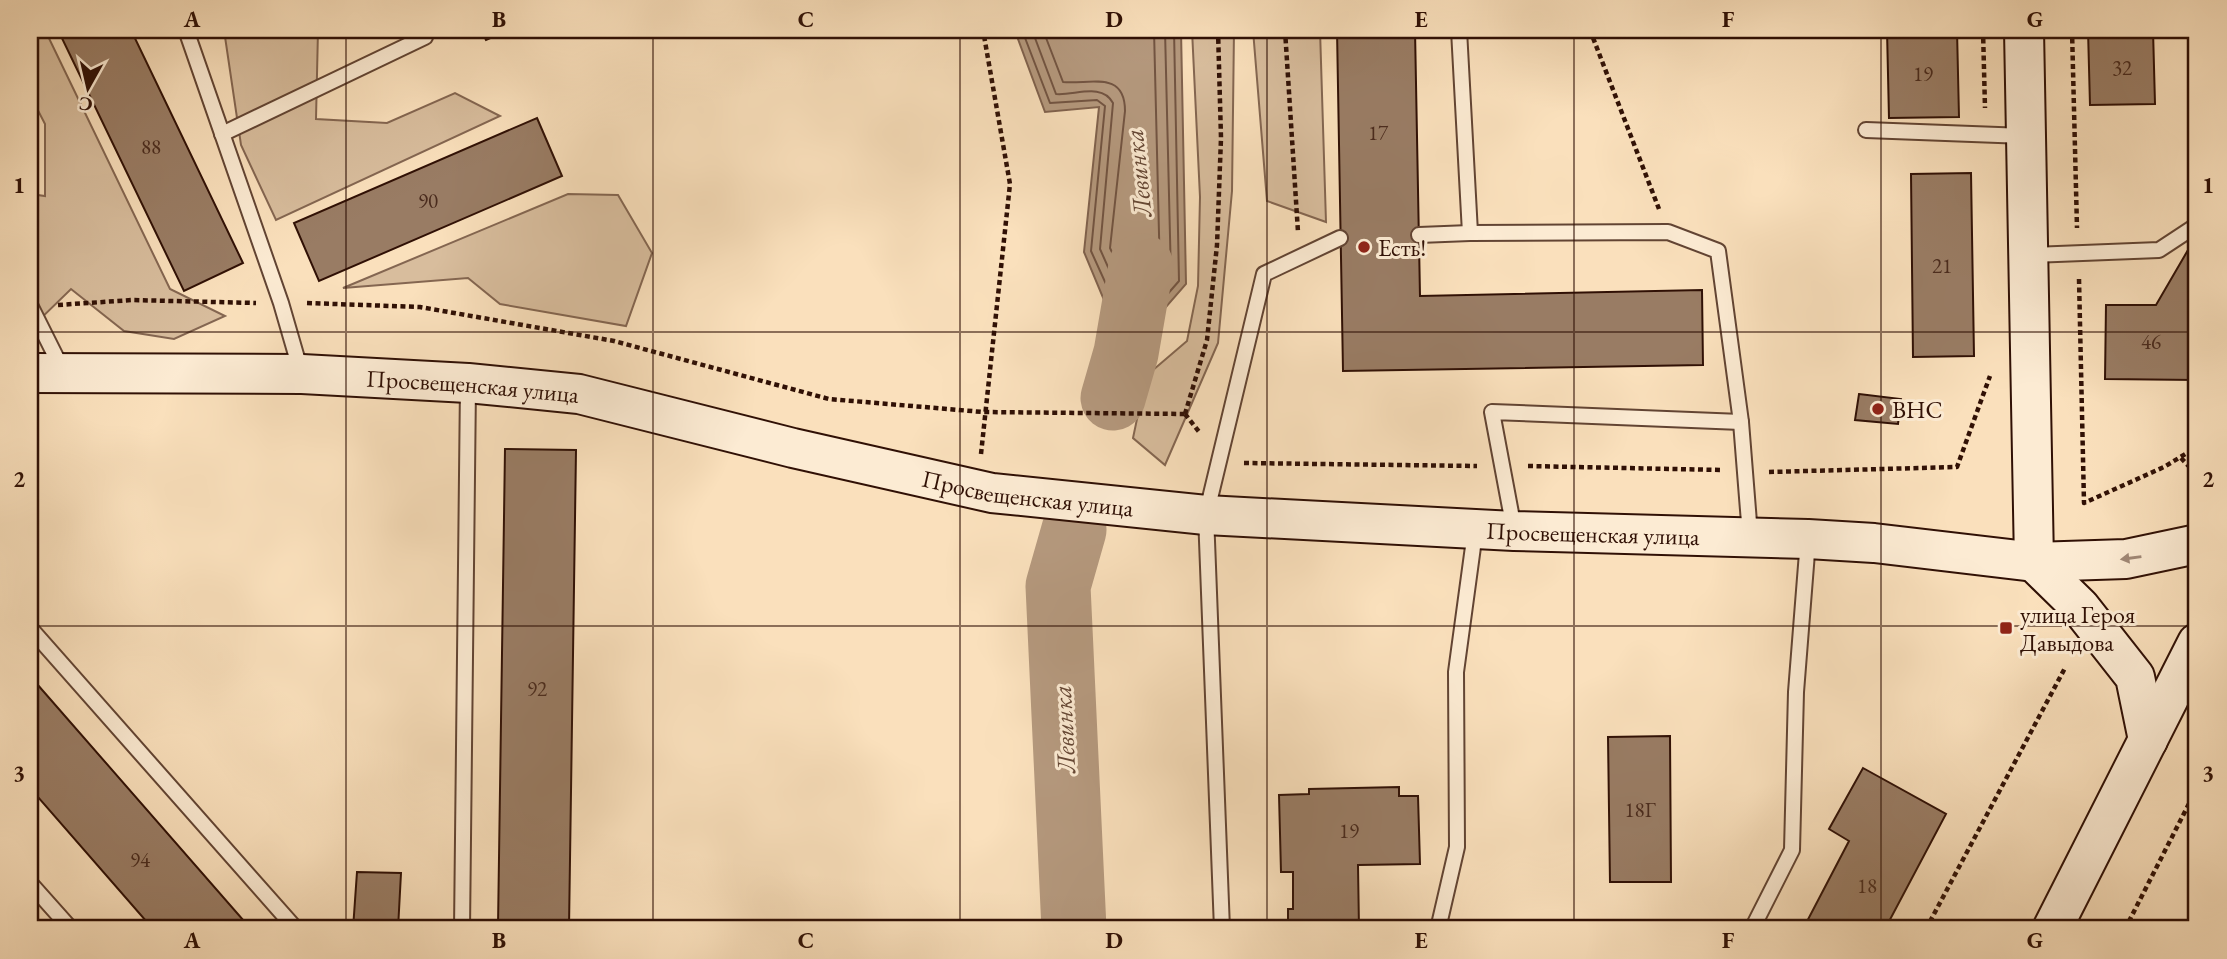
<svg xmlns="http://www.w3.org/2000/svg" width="2227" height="959" font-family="'EB Garamond',serif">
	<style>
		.green { fill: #d8bd9d; stroke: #846651; stroke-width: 2 }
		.water { fill: #b5997e; stroke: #80624e; stroke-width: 2 }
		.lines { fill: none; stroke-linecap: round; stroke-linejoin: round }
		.shore { stroke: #725442; stroke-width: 2 }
		.river { stroke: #b5997e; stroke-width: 65 }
		.building { fill: #997c64; stroke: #301005; stroke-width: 2 }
		.lane-casing { stroke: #624433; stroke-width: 18 }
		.secondary-casing { stroke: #301005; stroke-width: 42 }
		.path { stroke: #301005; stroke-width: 4.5; stroke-dasharray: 5 3.5; stroke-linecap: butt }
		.lane { stroke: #fcebd3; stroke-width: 14 }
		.secondary { stroke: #fcebd3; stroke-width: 38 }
		.oneway { fill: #a08876 }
		.grid { fill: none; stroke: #301005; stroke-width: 2; stroke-opacity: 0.55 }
		.poi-dot { fill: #8f2418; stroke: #fcebd3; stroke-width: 2.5 }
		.labels { text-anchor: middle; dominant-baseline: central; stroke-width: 6; stroke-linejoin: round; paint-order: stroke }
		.number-label { font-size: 21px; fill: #4a2b1d }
		.poi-label { font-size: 24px; fill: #301005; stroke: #fcebd3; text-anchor: start }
		.street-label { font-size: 24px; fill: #301005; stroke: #fcebd3 }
		.water-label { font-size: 26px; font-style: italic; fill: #654735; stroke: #fcebd3 }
		.neatline { fill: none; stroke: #301005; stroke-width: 2.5 }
		.grid-label { font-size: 23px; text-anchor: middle; font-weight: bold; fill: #301005 }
	</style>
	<rect width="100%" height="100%" fill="#fae0bc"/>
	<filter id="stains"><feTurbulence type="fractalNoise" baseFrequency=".00286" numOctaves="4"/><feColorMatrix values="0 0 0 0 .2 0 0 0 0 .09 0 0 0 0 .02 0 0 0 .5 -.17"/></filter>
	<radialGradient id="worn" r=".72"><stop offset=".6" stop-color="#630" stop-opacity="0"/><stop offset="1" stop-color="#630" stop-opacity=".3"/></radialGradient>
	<!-- green -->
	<g class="green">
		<path d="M30,30H45L170,289L225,316L174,339L124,331L71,289L30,329V194L45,196V124L30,95Z"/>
		<path d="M224,30H318L316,119L387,123L455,93L500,116L276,220L241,145Z"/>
		<path d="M1192,30H1234L1232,191L1218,343L1165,465L1133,438L1146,376L1187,341L1198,286L1200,197Z"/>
		<path d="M1253,30H1320L1326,222L1267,201Z"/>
		<path d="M568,194L618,195L652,253L626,326L500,304L468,278L343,288Z"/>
	</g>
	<!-- water -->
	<path class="water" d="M1181,30L1186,284L1126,353L1084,252L1099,107L1045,112L1015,31Z"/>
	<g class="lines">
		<!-- shore -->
		<g class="shore">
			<path d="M1022,30L1050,103L1097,100L1105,106L1091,251L1130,337L1179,281L1174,30"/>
			<path d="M1032,30L1056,94C1074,96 1102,82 1113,103L1100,249L1132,321L1171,277L1165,30"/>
			<path d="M1043,30L1063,82C1088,85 1125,69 1125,111L1110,248L1135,301L1160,274L1154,30"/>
		</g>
		<!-- river -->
		<g class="river">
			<path d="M1113,398L1126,353L1141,266"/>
			<path d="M1074,929L1058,586L1074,530"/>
		</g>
	</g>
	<!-- building -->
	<g class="building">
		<path d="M58,30H131L243,263L184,291Z"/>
		<path d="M481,30H509L486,40Z"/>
		<path d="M1337,30H1415L1420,296L1702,290L1703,365L1343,371Z"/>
		<path d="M1887,30H1957L1959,117L1889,118Z"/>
		<path d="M2088,30H2153L2155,104L2090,105Z"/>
		<path d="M537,118L562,176L319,281L294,223Z"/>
		<path d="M1971,173L1974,356L1913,357L1911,174Z"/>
		<path d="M2188,250L2197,256L2195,380L2105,379L2106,305H2156Z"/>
		<path d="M1859,394L1901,399L1898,424L1855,420Z"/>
		<path d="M505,449L576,450L569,928L498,926Z"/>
		<path d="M30,676L251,929H153L30,788Z"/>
		<path d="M1670,736L1671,882H1610L1608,737Z"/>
		<path d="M1863,768L1946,814L1885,929H1803L1849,841L1829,829Z"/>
		<path d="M1399,787V796H1418L1420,864L1358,865L1359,929H1288V909H1293V872H1281L1279,795L1309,794V789Z"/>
		<path d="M357,872L401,873L398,929H353Z"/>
	</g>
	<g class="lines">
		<!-- lane casing -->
		<g class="lane-casing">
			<g id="lane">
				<path d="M186,30L281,303L301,372"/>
				<path d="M1459,30L1470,233L1668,232L1718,251L1741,422L1750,535"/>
				<path d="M1866,130L2025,136"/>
				<path d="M222,134L425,37L422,30"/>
				<path d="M1419,235L1470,233"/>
				<path d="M2030,255L2159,250L2197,225"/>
				<path d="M30,305L62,369"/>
				<path d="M1514,529L1492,412L1741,422"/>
				<path d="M30,628L296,929"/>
				<path d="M30,883L71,929"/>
				<path d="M462,929L468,385"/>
				<path d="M1222,929L1206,515L1264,274L1340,238"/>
				<path d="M1438,929L1457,847L1456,672L1475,532"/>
				<path d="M1752,929L1792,850L1796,692L1808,540"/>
			</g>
		</g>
		<!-- secondary casing -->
		<g class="secondary-casing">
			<g id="secondary">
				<path d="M2024,30L2034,562"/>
				<path id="s1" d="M30,373L302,374L468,383L579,394L793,448L992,493L1206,515L1514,531L1808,539L1874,543L2034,562L2126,559L2197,544"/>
				<path d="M2034,562L2080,607L2135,677L2148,740"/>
				<path d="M2052,929L2197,643"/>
			</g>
		</g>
		<!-- path -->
		<g class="path">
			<path d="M1285,30L1298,232"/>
			<path d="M1590,30L1659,209"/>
			<path d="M1983,30L1985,108"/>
			<path d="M2072,30L2077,228"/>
			<path d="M2079,279L2084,503L2164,467L2197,447"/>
			<path d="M307,303L420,307L614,341L829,399L983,412L1185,414"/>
			<path d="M58,305L132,300L256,303"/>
			<path d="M1185,414L1200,433"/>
			<path d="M1185,414L1207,340L1217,245L1221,138L1218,30"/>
			<path d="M981,454L1010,184L983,30"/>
			<path d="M2181,458L2197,475"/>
			<path d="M1244,463L1477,466"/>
			<path d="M1528,466L1722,470"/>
			<path d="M1769,472L1957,467L1990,376"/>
			<path d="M1926,929L2065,668"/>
			<path d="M2125,929L2197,788"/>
		</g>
		<!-- lane -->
		<use href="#lane" class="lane"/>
		<!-- secondary -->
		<use href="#secondary" class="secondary"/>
	</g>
	<!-- one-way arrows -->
	<defs><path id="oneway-solid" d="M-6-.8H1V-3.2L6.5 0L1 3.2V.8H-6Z" transform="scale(1.75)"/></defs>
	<use class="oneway" href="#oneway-solid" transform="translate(2131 558) rotate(172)"/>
	<!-- grid -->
	<path class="grid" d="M346,30V929M653,30V929M960,30V929M1267,30V929M1574,30V929M1881,30V929M30,332H2197M30,626H2197"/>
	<!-- markers -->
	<g class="poi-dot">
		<circle cx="1364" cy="247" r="7"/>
		<circle cx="1878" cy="409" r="7"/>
		<rect x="1999" y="621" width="14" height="14" rx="3.5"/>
	</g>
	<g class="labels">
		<!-- number labels -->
		<g class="number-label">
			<text x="2122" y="67">32</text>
			<text x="1923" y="73">19</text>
			<text x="1378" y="132">17</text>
			<text x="151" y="146">88</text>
			<text x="428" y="200">90</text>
			<text x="1942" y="265">21</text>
			<text x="2151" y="341">46</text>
			<text x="537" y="688">92</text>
			<text x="1640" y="809">18Г</text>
			<text x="1349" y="830">19</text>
			<text x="140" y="859">94</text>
			<text x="1867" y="885">18</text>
		</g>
		<!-- poi labels -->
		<g class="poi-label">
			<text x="1378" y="247">Есть!</text>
			<text x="1892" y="409">ВНС</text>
			<text x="2020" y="614">улица Героя<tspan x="2020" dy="28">Давыдова</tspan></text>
		</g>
		<!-- street labels -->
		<g class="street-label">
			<text stroke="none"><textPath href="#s1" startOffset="443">Просвещенская улица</textPath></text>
			<text stroke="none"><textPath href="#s1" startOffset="1010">Просвещенская улица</textPath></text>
			<text stroke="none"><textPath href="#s1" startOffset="1577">Просвещенская улица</textPath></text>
		</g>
		<!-- water labels -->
		<g class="water-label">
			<text transform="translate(1138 173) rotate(-96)">Левинка</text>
			<text transform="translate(1064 729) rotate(-93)">Левинка</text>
		</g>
	</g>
	<!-- margin -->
	<rect width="2227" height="959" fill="none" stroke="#fae0bc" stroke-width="77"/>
	<!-- north arrow -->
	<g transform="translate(88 88) rotate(188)" stroke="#fcebd3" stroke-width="5" paint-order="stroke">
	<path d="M0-5L12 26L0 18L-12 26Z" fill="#301005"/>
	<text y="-10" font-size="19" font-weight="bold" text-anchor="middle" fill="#301005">С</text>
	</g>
	<rect x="38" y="38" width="2150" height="882" class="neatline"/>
	<g class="grid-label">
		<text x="192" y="27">A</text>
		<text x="499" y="27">B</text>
		<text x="806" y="27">C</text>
		<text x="1114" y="27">D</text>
		<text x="1421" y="27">E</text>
		<text x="1728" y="27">F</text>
		<text x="2035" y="27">G</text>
		<text x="19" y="193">1</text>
		<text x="2208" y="193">1</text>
		<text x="19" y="487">2</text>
		<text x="2208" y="487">2</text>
		<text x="19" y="781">3</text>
		<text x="2208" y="781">3</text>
		<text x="192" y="948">A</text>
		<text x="499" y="948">B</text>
		<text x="806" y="948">C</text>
		<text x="1114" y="948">D</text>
		<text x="1421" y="948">E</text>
		<text x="1728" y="948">F</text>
		<text x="2035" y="948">G</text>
	</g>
	<rect width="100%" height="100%" filter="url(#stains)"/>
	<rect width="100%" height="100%" fill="url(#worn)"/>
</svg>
